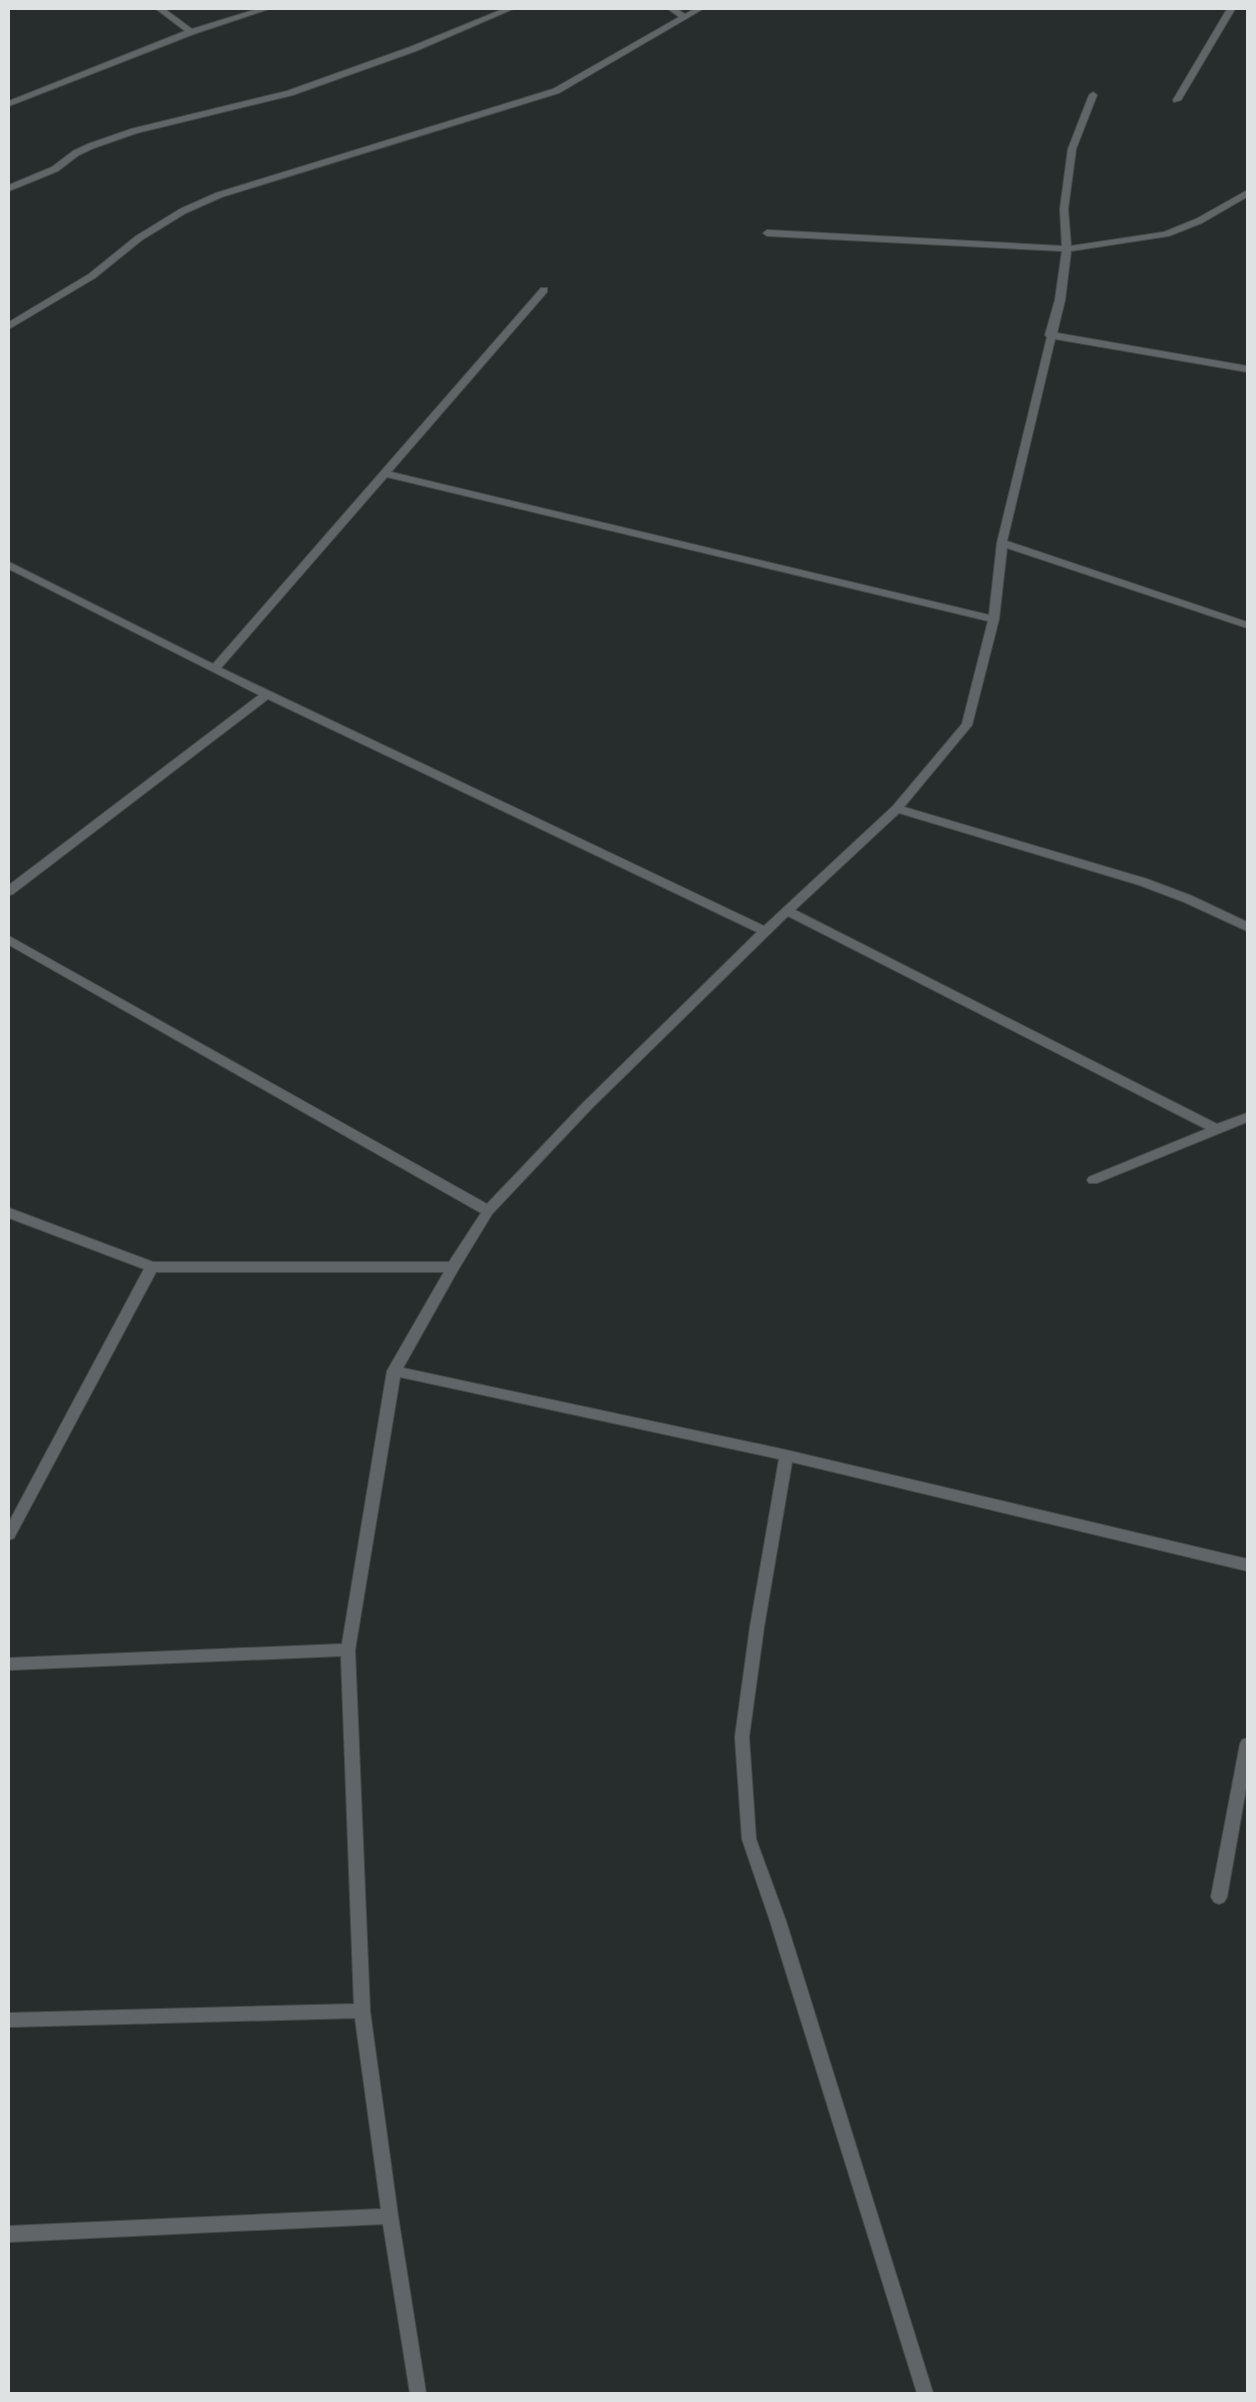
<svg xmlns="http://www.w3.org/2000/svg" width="1256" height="2402" font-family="Mulish,sans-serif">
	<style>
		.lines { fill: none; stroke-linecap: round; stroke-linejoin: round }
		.minor-casing { stroke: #464a4b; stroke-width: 2 }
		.minor { fill: #606667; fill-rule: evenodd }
	</style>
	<rect width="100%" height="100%" fill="#272d2d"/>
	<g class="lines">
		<!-- minor casing -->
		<g class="minor-casing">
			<g id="minor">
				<path d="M156,9H165L192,29L257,9H269L194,34L9,106V101L185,31Z"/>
				<path d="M503,9H513L416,51L293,95L137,133L94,148L79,155L58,171L9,191V185L52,167L73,151L88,144L131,129L287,91L410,47Z"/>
				<path d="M668,9H677L685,14L694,9H703L559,93L222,197L186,213L142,240L95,278L9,329V322L89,274L136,236L180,209L216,193L553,89L679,17Z"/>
				<path d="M1227,9H1235L1181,100L1174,102L1173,100Z"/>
				<path d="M1093,92L1097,95L1076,149L1068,209L1071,246L1164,232L1196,219L1244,192L1247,191V197L1202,223L1169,236L1071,251L1065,300L1057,333L1247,366V372L1055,339L1007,541L1247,622V628L1007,548L999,619L972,725L904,807L1147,879L1192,896L1247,922V931L1184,902L1139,885L899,813L795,910L1217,1124L1247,1113V1122L1097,1183H1089L1087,1180L1089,1177L1206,1129L788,916L591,1109L492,1214L458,1270L403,1368L786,1450L1247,1559V1571L792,1462L764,1627L749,1737L756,1839L786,1921L933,2393H917L770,1921L742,1839L735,1737L750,1627L779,1459L400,1377L355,1650L370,2011L398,2216L426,2393H410L383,2224L9,2242V2226L381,2209L355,2018L9,2027V2013L354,2004L341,1656L9,1670V1658L342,1644L387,1371L444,1272H156L14,1538L9,1540V1522L144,1269L9,1218V1208L153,1262H449L481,1213L9,945V936L487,1204L583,1103L757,932L268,699L13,894L9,895V885L259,695L9,569V562L213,664L541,288H547V292L391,472L989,615L997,543L1047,337L1045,335L1055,300L1062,251L767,236L763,233L767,230L1062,246L1060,209L1068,149L1089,95ZM387,477L988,621L962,724L893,806L764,926L221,668Z"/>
				<path d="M1247,1738V1783L1227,1897L1224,1902L1219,1904L1214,1902L1211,1897L1240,1744L1242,1740Z"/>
			</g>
		</g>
		<!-- minor -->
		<use href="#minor" class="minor"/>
	</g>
	<!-- border -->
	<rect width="1256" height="2402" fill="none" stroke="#dee2e2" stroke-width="20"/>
</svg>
